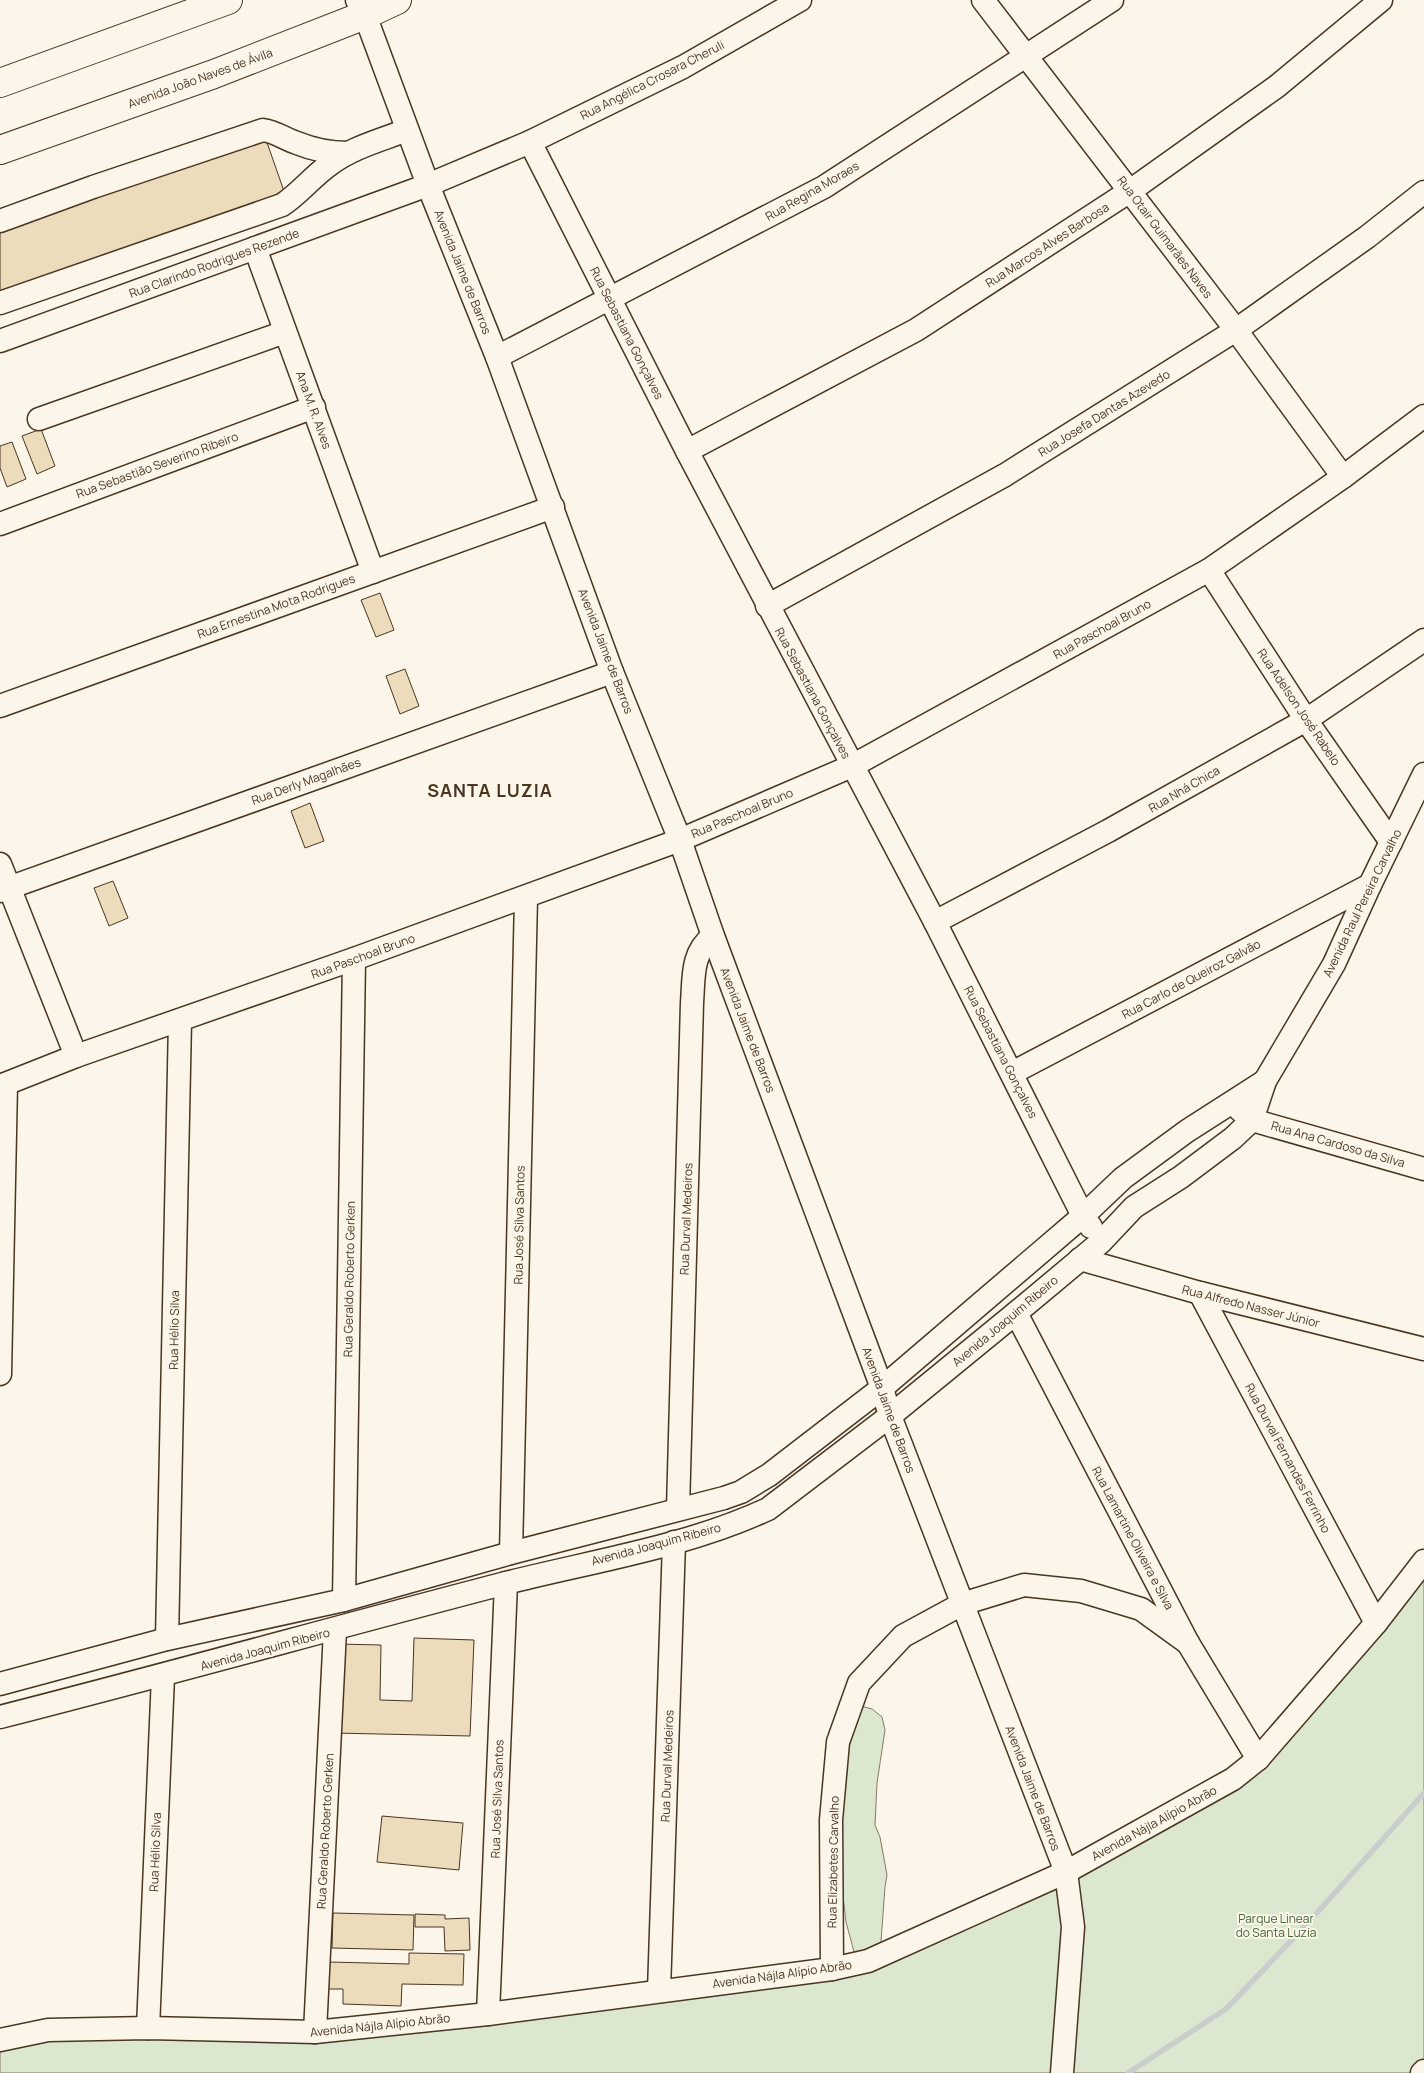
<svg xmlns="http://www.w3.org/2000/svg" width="1424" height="2073" font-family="Manrope,sans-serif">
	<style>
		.green { fill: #dce7d0; stroke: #887966 }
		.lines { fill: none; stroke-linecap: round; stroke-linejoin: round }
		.stream { stroke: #c9cecd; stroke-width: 5.5 }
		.building { fill: #ecdcbc; stroke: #4a3520 }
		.minor-casing { stroke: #4a3520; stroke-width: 25 }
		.major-casing { stroke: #4a3520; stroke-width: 30 }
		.minor { stroke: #fbf6e9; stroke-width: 22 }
		.major { stroke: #fbf6e9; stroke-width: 28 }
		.labels { text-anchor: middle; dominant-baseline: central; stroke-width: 4; stroke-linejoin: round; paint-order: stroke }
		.street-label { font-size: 12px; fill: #4a3520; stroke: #fbf6e9 }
		.park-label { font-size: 12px; fill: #436837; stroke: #fbf6e9 }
		.district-label { font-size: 18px; font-weight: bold; letter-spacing: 1px; fill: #4a3520; stroke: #fbf6e9 }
	</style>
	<rect width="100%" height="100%" fill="#fbf6e9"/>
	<!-- green -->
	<path class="green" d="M1424,1561V2066L1413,2073H0V2040L315,2032L857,1963L846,1922L841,1879L839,1774L861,1706L872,1709L882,1717L885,1730L877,1783L875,1825L880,1837L887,1875L885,1887L880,1955L1233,1779Z"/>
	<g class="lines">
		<!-- stream -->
		<path class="stream" d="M1128,2073L1226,2009L1308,1923L1424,1793"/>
	</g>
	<!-- building -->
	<g class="building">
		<path d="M264,134L285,194L0,293V227Z"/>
		<path d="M41,429L55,466L37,474L22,436Z"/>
		<path d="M12,442L26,479L7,487L0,468V446Z"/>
		<path d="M380,593L394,630L376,637L361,600Z"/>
		<path d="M405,669L419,706L400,714L386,676Z"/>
		<path d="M310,803L324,841L305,848L291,811Z"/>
		<path d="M113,881L128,918L109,926L94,888Z"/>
		<path d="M414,1638L474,1640L470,1736L334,1733L337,1644L381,1645L380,1700L412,1701Z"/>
		<path d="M382,1816L463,1823L459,1870L377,1862Z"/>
		<path d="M333,1913L414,1915L413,1950L332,1948Z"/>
		<path d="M415,1914L445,1915V1919L469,1918L470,1950L445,1951L444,1927H415Z"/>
		<path d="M409,1953L464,1954L463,1985L402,1984L401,2006L343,2004V1989H328L329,1962L409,1964Z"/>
	</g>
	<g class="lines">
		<!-- minor casing -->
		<g class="minor-casing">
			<g id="minor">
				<path d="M357,0L365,15L428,185L497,357L612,672L680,840L713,936L882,1388L890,1416L1066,1872L1073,1927L1062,2073"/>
				<path d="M983,0L1236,330L1343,477"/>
				<path d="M530,142L687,451L935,922L1083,1216L1091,1227"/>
				<path d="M0,221L93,187L263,130C276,132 285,139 297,143C314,150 330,153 348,153"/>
				<path d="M255,248L373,572"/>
				<path d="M0,303L282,205C299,194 312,177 329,165C351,148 381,140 407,130"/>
				<path d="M0,341L428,185L530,142L683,67L800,0"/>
				<path d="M497,357L824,187L1112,0"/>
				<path d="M39,419L285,332"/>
				<path d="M687,451L916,330L1130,191L1276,87L1381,0"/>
				<path d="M0,524L314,407"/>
				<path d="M1209,570L1306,720L1391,842"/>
				<path d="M767,606L1005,475L1236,330L1367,237L1424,192"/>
				<path d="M0,706L553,507"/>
				<path d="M0,864L76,1056"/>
				<path d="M0,891L612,672"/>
				<path d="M935,922L1108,831L1306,720L1424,640"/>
				<path d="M1012,1073L1370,885"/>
				<path d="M0,1086L76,1056L354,959L680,840L852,766L1209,570L1343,477L1424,416"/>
				<path d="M1240,1110L1252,1120L1424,1169"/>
				<path d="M1080,1259L1200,1293L1424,1349"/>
				<path d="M1200,1293L1376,1623"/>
				<path d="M1016,1313L1188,1643L1258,1759"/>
				<path d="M0,1374L6,1084"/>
				<path d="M678,1509L692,1003C694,977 691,953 713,936"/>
				<path d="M511,1553L526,898"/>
				<path d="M344,1600L354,959"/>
				<path d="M167,1639L180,1021"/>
				<path d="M0,1684L167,1639L344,1600L511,1553L724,1498L741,1492L769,1475L882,1388L1083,1216L1123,1178L1187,1131L1265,1081"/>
				<path d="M0,1717C169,1674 337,1627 506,1583C593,1561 686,1547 768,1509L890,1416L1016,1313L1101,1242L1134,1207L1181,1177L1233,1138L1252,1120L1265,1081L1334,964L1370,885L1424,774"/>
				<path d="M832,1969L831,1820L838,1742L859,1683L903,1636L962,1604L1024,1585L1081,1591L1141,1609L1188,1643"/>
				<path d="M659,1991L674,1542"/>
				<path d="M488,2014L506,1583"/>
				<path d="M148,2028L163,1676"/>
				<path d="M315,2032L335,1630"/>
				<path d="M0,2040L48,2030L148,2028L315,2032L488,2014L832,1969L868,1961L1066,1872L1233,1779L1258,1759L1376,1623L1424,1561"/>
				<path d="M1422,2073L1424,2071"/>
			</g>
		</g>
		<!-- major casing -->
		<g class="major-casing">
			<g id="major">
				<path d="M0,83L228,0"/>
				<path d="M0,150L214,74L365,15L397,0"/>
			</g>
		</g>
		<!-- minor -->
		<use href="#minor" class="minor"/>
		<!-- major -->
		<use href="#major" class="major"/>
	</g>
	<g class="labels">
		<!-- street labels -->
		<g class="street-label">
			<text transform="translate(200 78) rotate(-20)">Avenida João Naves de Ávila</text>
			<text transform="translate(652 80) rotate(-27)">Rua Angélica Crosara Cheruli</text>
			<text transform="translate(812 191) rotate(-30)">Rua Regina Moraes</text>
			<text transform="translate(1165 237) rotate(53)">Rua Otair Guimarães Naves</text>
			<text transform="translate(1047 245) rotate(-33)">Rua Marcos Alves Barbosa</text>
			<text transform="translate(214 263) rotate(-20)">Rua Clarindo Rodrigues Rezende</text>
			<text transform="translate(463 272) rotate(68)">Avenida Jaime de Barros</text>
			<text transform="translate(627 333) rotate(63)">Rua Sebastiana Gonçalves</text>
			<text transform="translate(314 410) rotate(70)">Ana M. R. Alves</text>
			<text transform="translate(1104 413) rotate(-32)">Rua Josefa Dantas Azevedo</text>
			<text transform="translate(157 465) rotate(-20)">Rua Sebastião Severino Ribeiro</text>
			<text transform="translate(276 606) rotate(-20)">Rua Ernestina Mota Rodrigues</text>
			<text transform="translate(1102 629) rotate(-29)">Rua Paschoal Bruno</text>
			<text transform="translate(606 651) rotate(69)">Avenida Jaime de Barros</text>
			<text transform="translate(813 693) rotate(62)">Rua Sebastiana Gonçalves</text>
			<text transform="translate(1299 707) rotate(56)">Rua Adelson José Rabelo</text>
			<text transform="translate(306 781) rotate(-20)">Rua Derly Magalhães</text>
			<text transform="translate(1184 789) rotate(-30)">Rua Nhá Chica</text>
			<text transform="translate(742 813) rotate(-23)">Rua Paschoal Bruno</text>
			<text transform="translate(1362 903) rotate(-64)">Avenida Raul Pereira Carvalho</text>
			<text transform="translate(363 956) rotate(-20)">Rua Paschoal Bruno</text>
			<text transform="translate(1191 979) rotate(-28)">Rua Carlo de Queiroz Galvão</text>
			<text transform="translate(748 1030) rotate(69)">Avenida Jaime de Barros</text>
			<text transform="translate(1001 1052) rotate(63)">Rua Sebastiana Gonçalves</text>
			<text transform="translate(1338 1144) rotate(16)">Rua Ana Cardoso da Silva</text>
			<text transform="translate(686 1219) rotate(-88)">Rua Durval Medeiros</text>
			<text transform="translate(519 1225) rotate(-89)">Rua José Silva Santos</text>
			<text transform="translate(349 1279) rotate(-89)">Rua Geraldo Roberto Gerken</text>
			<text transform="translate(1251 1306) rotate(14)">Rua Alfredo Nasser Júnior</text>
			<text transform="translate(1005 1321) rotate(-40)">Avenida Joaquim Ribeiro</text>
			<text transform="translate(174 1330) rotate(-89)">Rua Hélio Silva</text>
			<text transform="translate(889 1410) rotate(70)">Avenida Jaime de Barros</text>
			<text transform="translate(1288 1458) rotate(62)">Rua Durval Fernandes Ferrinho</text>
			<text transform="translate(1133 1538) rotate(62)">Rua Lamartine Oliveira e Silva</text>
			<text transform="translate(656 1544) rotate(-15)">Avenida Joaquim Ribeiro</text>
			<text transform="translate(265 1649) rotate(-15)">Avenida Joaquim Ribeiro</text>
			<text transform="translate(667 1766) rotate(-88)">Rua Durval Medeiros</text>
			<text transform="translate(1033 1788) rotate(69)">Avenida Jaime de Barros</text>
			<text transform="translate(497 1799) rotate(-88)">Rua José Silva Santos</text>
			<text transform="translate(1154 1823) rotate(-29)">Avenida Nájla Alípio Abrão</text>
			<text transform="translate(325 1831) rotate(-87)">Rua Geraldo Roberto Gerken</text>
			<text transform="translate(155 1852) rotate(-88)">Rua Hélio Silva</text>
			<text transform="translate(833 1862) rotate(-89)">Rua Elizabetes Carvalho</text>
			<text transform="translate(782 1974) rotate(-8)">Avenida Nájla Alípio Abrão</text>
			<text transform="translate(380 2025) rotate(-6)">Avenida Nájla Alípio Abrão</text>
		</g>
		<!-- park labels -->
		<g class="park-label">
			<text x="1276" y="1918">Parque Linear<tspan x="1276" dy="14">do Santa Luzia</tspan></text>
		</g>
		<!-- district labels -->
		<g class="district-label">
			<text x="490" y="790">SANTA LUZIA</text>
		</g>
	</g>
</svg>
